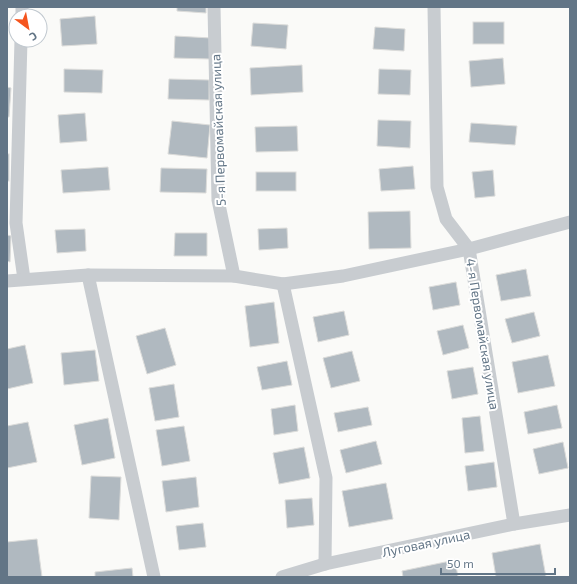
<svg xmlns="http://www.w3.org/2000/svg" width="577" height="584" font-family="'Exo 2',sans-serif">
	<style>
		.building { fill: #b0b9c0; stroke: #dcdcda }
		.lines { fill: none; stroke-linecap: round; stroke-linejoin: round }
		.street { stroke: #c8ccd0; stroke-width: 13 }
		.labels { text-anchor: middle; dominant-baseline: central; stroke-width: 4; stroke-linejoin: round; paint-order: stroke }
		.street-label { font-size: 13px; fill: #627586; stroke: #fff }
	</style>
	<rect width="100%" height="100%" fill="#fafaf8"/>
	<!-- building -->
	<g class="building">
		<path d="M177,7H206V13L177,11Z"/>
		<path d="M95,16L97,44L62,46L60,19Z"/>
		<rect x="473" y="22" width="31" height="22"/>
		<path d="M253,23L288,25L286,49L251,46Z"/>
		<path d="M375,27L405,29L404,51L373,49Z"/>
		<path d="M175,36L211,38L210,59L174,58Z"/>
		<path d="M503,58L505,84L471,87L469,61Z"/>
		<path d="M302,65L303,92L251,95L250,68Z"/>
		<path d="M64,69L103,70L102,93L64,92Z"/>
		<path d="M379,69L411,70L410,95L378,94Z"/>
		<path d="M169,79L209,80V100L168,99Z"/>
		<path d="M7,87L11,88L9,117H7Z"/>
		<path d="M85,113L87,141L60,143L58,115Z"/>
		<path d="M378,120L411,121L410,148L377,146Z"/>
		<path d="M172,121L210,125L207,158L168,154Z"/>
		<path d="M471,123L517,126L515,145L469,142Z"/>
		<path d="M297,126L298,151L256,152L255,127Z"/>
		<rect x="7" y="154" width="2" height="27"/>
		<path d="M413,166L415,189L381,191L379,169Z"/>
		<path d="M108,167L110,190L63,193L61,170Z"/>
		<path d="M161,168L207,169L206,193L160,192Z"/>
		<path d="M493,170L495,196L475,198L472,172Z"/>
		<rect x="256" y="172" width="40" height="19"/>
		<path d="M410,211L411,248L369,249L368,212Z"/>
		<path d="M287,228L288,248L259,250L258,229Z"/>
		<path d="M85,229L86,251L57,253L55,230Z"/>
		<path d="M175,233H207V256H174Z"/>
		<path d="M7,235L11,236L10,262L7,261Z"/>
		<path d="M526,269L531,296L501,301L496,275Z"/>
		<path d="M456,282L460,305L433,310L429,287Z"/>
		<path d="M274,302L279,343L250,347L245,306Z"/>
		<path d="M344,311L349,335L318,342L313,317Z"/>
		<path d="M534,312L540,336L512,343L505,319Z"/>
		<path d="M463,325L469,348L443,355L437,331Z"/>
		<path d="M165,328L176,365L147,374L136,336Z"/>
		<path d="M25,345L33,383L7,389V349Z"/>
		<path d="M95,350L99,381L64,385L61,353Z"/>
		<path d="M352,351L360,381L331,388L323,358Z"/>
		<path d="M548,355L555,386L518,393L512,362Z"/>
		<path d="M287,361L292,385L262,390L257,367Z"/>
		<path d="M473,367L478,394L452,399L447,371Z"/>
		<path d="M174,384L179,417L155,421L149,388Z"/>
		<path d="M295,405L298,431L274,435L271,409Z"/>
		<path d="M557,405L562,428L528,434L524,412Z"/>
		<path d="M368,407L372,425L338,432L334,413Z"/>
		<path d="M480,416L484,451L465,453L462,418Z"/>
		<path d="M108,418L115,458L82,465L74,425Z"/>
		<path d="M28,422L37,462L7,468V426Z"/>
		<path d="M184,426L190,461L162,466L156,430Z"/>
		<path d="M376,441L382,464L346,473L340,450Z"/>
		<path d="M563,442L568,468L539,474L533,449Z"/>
		<path d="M304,447L310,478L279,484L273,453Z"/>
		<path d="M494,462L497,487L468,491L465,466Z"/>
		<path d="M91,476L121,477L119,520L89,518Z"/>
		<path d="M196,477L199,507L166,512L162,481Z"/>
		<path d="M386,483L393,519L349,527L342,491Z"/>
		<path d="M312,498L314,525L287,528L285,500Z"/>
		<path d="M203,523L206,547L179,550L176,526Z"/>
		<path d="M37,539L42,577H7V542Z"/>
		<path d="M540,544L546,577H496L492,553Z"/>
		<path d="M455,560L458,577H403L402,571Z"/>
		<path d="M132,568L133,577H95V572Z"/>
	</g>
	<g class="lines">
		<!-- street -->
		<g class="street">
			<path d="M214,7L218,200L234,276"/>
			<path d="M434,7L437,187L446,219L469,249L514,524"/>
			<path d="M22,16V7"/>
			<path d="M21,40L16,223L24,279"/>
			<path d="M88,275L154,577"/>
			<path d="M7,281L88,275L234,276L283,284L343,276L469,249L570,222"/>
			<path d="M283,284L326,478L325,564"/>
			<path d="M282,577L325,564L514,524L570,515"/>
		</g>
	</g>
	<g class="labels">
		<!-- street labels -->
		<g class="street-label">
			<text transform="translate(218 130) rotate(-92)">5-я Первомайская улица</text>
			<text transform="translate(483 334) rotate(81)">4-я Первомайская улица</text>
			<text transform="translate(426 543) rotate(-12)">Луговая улица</text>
		</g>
	</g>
	<!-- border -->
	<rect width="577" height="584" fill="none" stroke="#627586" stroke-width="16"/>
	<!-- north arrow -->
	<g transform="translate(28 28) rotate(148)"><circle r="19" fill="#ffffff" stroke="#c0c8cf"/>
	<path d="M0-3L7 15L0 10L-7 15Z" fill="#f5541d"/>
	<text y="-6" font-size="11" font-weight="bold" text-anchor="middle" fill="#627586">С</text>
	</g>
	<!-- scale -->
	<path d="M441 568v6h114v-6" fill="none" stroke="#627586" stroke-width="2"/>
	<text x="447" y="568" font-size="12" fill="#627586" stroke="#ffffff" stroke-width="3" paint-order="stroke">50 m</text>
</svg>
